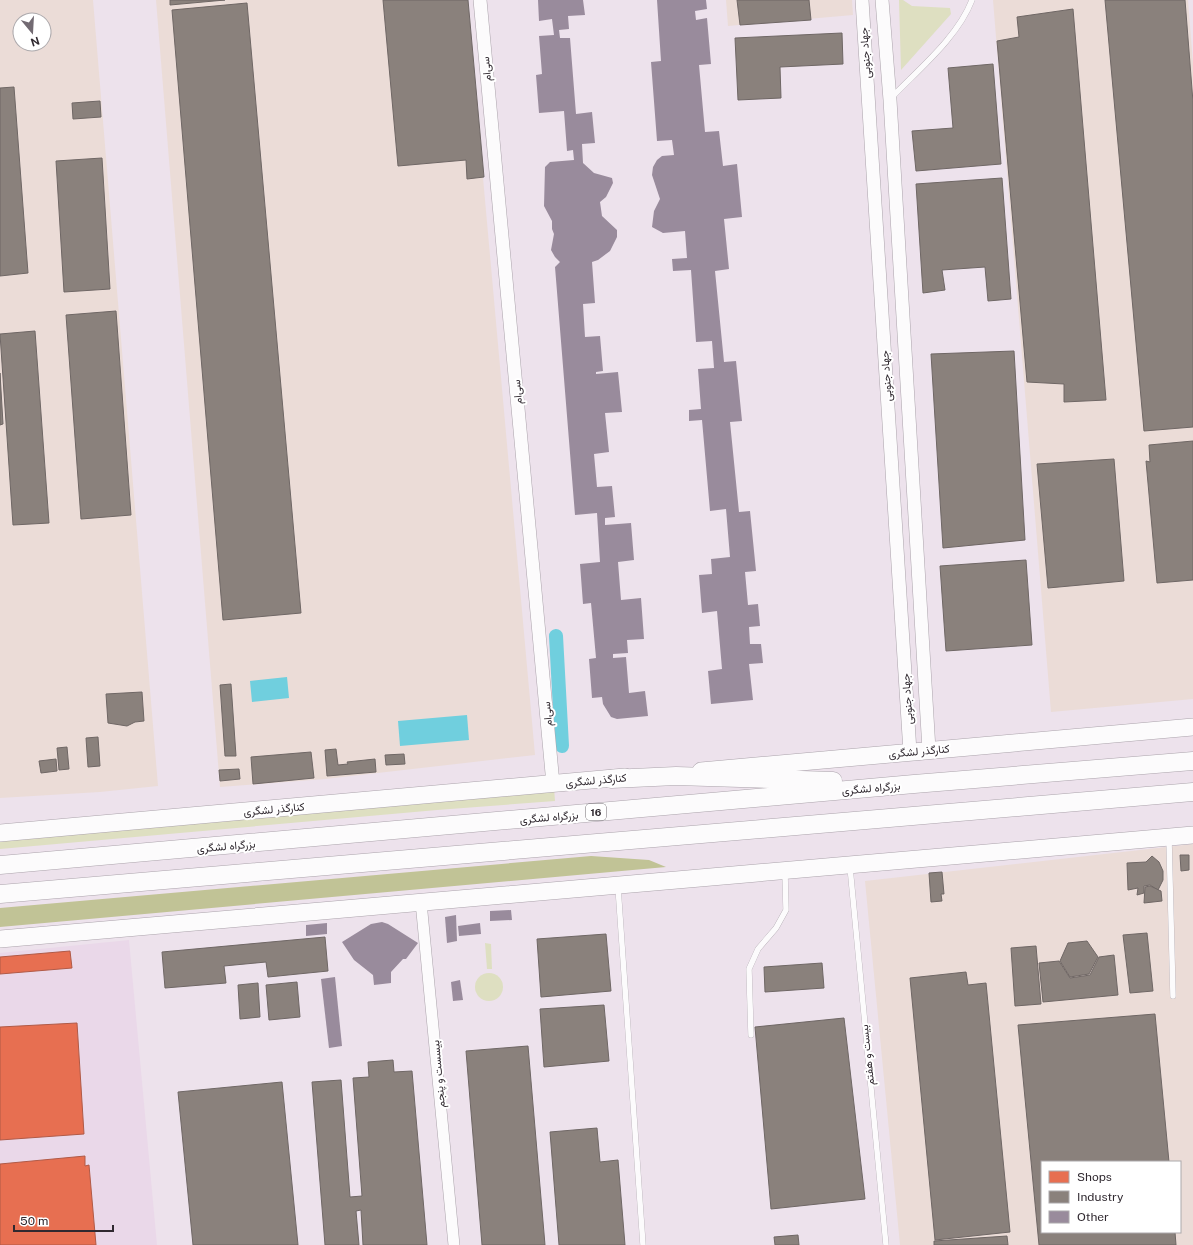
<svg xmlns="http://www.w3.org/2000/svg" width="1193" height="1245" font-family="'Public Sans',Vazirmatn,sans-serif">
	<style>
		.built { fill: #ead8e9 }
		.industrial { fill: #ebdcd7; fill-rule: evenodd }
		.green { fill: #dedfc1 }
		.forest { fill: #c1c396 }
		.water { fill: #70cfde }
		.shops { fill: #e76f51; stroke: #b05a47 }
		.industry { fill: #8a817c; stroke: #6f6765 }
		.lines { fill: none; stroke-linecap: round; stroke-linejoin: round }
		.canal { stroke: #70cfde; stroke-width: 14 }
		.building { fill: #998b9c }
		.service-casing { stroke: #aba3ab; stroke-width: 6 }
		.minor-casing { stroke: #aba3ab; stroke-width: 12 }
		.tertiary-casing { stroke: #aba3ab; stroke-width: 14 }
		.primary-casing { stroke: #aba3ab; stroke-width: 18 }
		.trunk-casing { stroke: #aba3ab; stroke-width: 19 }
		.service { stroke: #fcfbfc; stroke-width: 5.5 }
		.minor { stroke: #fcfbfc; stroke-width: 11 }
		.tertiary { stroke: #fcfbfc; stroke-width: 13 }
		.primary { stroke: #fcfbfc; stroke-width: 17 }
		.trunk { stroke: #fcfbfc; stroke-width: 18 }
		.labels { text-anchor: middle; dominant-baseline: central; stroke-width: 4; stroke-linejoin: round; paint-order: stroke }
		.shield { fill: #fff; stroke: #6e696e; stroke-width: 1 }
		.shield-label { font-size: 10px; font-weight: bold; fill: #302930 }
		.street-label { font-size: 11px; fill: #302930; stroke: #fff }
	</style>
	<rect width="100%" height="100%" fill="#ede2ec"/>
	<!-- built -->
	<path class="built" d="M129,940L157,1245H0V953Z"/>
	<!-- industrial -->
	<g class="industrial">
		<path d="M0,0H93L158,786L100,792L0,798ZM20,20H44V44H20Z"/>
		<path d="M156,0H467L535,755L325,779L220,787Z"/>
		<path d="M726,0H852L853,15L728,26Z"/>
		<path d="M993,0H1188L1193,64V699L1051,712Z"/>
		<path d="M1193,844V1245H900L865,881ZM1042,1162H1180V1232H1042Z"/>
	</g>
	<!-- green -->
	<g class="green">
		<path d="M899,0H903L912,6L950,8L951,14L901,70Z"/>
		<path d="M554,788L555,801L437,810L0,849V838Z"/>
		<path d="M485,943L491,944L492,969H487Z"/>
		<circle cx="489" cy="987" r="14"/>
	</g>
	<!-- forest -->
	<path class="forest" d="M591,856L649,860L666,867L0,927V908Z"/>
	<!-- water -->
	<g class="water">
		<path d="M287,677L289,698L252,702L250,681Z"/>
		<path d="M467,715L469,740L400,746L398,721Z"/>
	</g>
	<!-- shops -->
	<g class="shops">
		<path d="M70,951L72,968L0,974V957Z"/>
		<path d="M77,1023L84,1134L0,1140V1027Z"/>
		<path d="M85,1156V1166L89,1165L96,1245H0V1164Z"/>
	</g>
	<!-- industry -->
	<g class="industry">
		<path d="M170,0H225L170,5Z"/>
		<path d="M383,0H468L484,177L467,179L466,160L398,166Z"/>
		<path d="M737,0H809L811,20L740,25Z"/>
		<path d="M1105,0H1185L1193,102V427L1144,431Z"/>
		<path d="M247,3L301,613L223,620L172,10Z"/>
		<path d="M1073,9L1106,400L1064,402V384L1027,382L997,41L1019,37L1017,17Z"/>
		<path d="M842,33L843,64L780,67L781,98L738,100L735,38Z"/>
		<path d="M993,64L1001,164L916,171L912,131L953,128L948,68Z"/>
		<path d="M14,87L28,273L0,276V88Z"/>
		<path d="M100,101L101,117L73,119L72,103Z"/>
		<path d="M102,158L110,289L64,292L56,161Z"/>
		<path d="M1002,178L1011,299L988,301L985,267L942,270L945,290L923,293L916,184Z"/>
		<path d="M116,311L131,515L81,519L66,315Z"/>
		<path d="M35,331L49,523L13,525L0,334Z"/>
		<path d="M1014,351L1025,540L943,548L931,354Z"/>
		<path d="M0,373L3,424L0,425Z"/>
		<path d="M1193,441V580L1157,583L1146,461L1150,462L1149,445Z"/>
		<path d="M1114,459L1124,581L1048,588L1037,464Z"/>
		<path d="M1026,560L1032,645L946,651L940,566Z"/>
		<path d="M231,684L236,756H225L220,685Z"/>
		<path d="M142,692L144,721L135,722L127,726L108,723L106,694Z"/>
		<path d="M98,737L100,766L88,767L86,738Z"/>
		<path d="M67,747L69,769L59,770L57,748Z"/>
		<path d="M336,749L338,765L348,764L347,762L375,759L376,772L327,776L325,750Z"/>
		<path d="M311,752L314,778L253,784L251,757Z"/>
		<path d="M404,754L405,764L386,765L385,755Z"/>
		<path d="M56,759L57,771L41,773L39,761Z"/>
		<path d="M239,769L240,779L220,781L219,770Z"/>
		<path d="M1180,855H1189V870L1181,871Z"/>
		<path d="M1152,856L1159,862L1163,871V880L1158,890L1150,885L1144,886V893L1137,895L1138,888L1128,890L1127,863L1146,862Z"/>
		<path d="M942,872L944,894H941L942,901L931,902L929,873Z"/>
		<path d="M1150,886L1161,891L1162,901L1144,903L1145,887Z"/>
		<path d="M1147,933L1153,991L1130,993L1123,935Z"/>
		<path d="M606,934L611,991L541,997L537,939Z"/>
		<path d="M325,937L328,971L268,977L266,962L224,966L226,983L165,988L162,952Z"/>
		<path d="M1087,941L1098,957L1089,974L1070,977L1060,961L1068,943Z"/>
		<path d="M1036,946L1041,1004L1015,1006L1011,948Z"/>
		<path d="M1114,955L1118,995L1043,1002L1039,963L1059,961L1070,978L1090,975L1099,957Z"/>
		<path d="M822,963L824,988L765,992L764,967Z"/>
		<path d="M966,972L968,985L986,983L1010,1232L935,1240L910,978Z"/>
		<path d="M297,982L300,1017L269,1020L266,985Z"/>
		<path d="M258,983L260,1017L240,1019L238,985Z"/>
		<path d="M604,1005L609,1061L544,1067L540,1009Z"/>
		<path d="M1155,1014L1169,1162H1042V1232H1175L1176,1245H1039L1018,1025Z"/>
		<path d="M844,1018L865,1199L771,1209L755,1027Z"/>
		<path d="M528,1046L545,1245H482L466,1051Z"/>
		<path d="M393,1060L394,1072L412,1071L427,1245H363L361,1210L356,1211L359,1245H325L312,1082L341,1080L350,1197L362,1196L353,1078L369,1077L368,1062Z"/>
		<path d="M282,1082L298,1245H193L178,1092Z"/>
		<path d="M597,1128L600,1162L618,1160L625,1245H559L550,1132Z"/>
		<path d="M798,1235L799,1245H775L774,1237Z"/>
		<path d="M1007,1236L1008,1245H934V1241Z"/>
	</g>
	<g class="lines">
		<!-- canal -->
		<path class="canal" d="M556,636L562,746"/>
	</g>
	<!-- building -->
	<g class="building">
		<path d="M538,0H583L585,15L568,16L569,29L559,30L560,38H570L576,114L592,112L595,143L582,144L583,163L594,173L612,178L613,183L606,197L600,202L602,216L617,230V237L610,251L598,260L592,262L595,303L583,304L585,337L600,336L603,371L596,372V374L618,372L622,412L605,413L609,452L594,454L597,487L612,486L615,517L605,518V525L631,523L634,560L618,562L621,600L641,598L644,639L627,640L628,653L613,654V658L626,657L629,693L645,691L648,716L617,719L611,717L603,704L602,697L592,698L589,659L596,658L591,603L583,604L580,564L600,562L597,513L575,515L555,267L560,262L555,257L551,250L554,234L552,229V221L544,206L545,167L550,162L574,160L573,150L567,151L564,111L539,113L536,75L542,74L539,36L554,35L552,19L539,21Z"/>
		<path d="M657,0H706L707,9L695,11L696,20L707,18L711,64L699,65L705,132L719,131L723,166L737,164L742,217L724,219L729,269L715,271L724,362L736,361L742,421L730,422L739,512L750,511L756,571L745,572L748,605L758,604L760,626L749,627L750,644H761L763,663L749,664L753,700L711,704L708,671L722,669L717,611L702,613L699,575L712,574L711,559L730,557L726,509L710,511L702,420L689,421V410L701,409L698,369L714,368L712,341L696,342L691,270L673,271L672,259L687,258L685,231L663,233L652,227L654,211L660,199L652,175L653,167L657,160L662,156L674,155L672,140L657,141L651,62L661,61Z"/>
		<path d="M511,910L512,920L490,921V911Z"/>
		<path d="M456,915L457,941L447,943L445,917Z"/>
		<path d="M382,922L388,924L418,943L406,959H403L391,972V983L374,985L373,975L354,960L342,942L371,924Z"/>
		<path d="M327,923V934L306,936V925Z"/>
		<path d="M480,923L481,934L459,936L458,926Z"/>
		<path d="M335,977L342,1046L329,1048L321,979Z"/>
		<path d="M460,980L463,1000L453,1001L451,982Z"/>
	</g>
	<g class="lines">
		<!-- service casing -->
		<g class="service-casing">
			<g id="service">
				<path d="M891,98C919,69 958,37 972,0"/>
				<path d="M1169,840L1173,996"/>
				<path d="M850,867L886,1245"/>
				<path d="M618,887L643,1245"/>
				<path d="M751,1035L749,969L758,949L776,928L786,910L785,873"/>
			</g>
		</g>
		<!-- minor casing -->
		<g class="minor-casing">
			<path id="minor" d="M421,902L454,1245"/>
		</g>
		<!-- tertiary casing -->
		<g class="tertiary-casing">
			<g id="tertiary">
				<path d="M480,0L553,784"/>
				<path d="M862,0L910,752"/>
				<path d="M882,0L890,100L929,750"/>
			</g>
		</g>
		<!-- primary casing -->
		<g class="primary-casing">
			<g id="primary">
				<path d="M701,771L1193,727"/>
				<path d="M0,833L625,777"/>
				<path d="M0,939L1193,835"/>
			</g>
		</g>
		<!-- trunk casing -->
		<g class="trunk-casing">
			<g id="trunk">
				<path d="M611,779L676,776L833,781"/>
				<path d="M0,865L914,784L1193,761"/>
				<path d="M0,894L1193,792"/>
			</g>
		</g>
		<!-- service -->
		<use href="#service" class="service"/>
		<!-- minor -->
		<use href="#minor" class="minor"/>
		<!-- tertiary -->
		<use href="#tertiary" class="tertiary"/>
		<!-- primary -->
		<use href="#primary" class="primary"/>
		<!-- trunk -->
		<use href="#trunk" class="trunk"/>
	</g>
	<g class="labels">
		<!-- shield labels -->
		<rect class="shield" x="586" y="804" width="20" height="16" rx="3"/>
		<g class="shield-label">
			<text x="596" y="812">16</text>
		</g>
		<!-- street labels -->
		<g class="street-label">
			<text transform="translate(865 53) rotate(-94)">جهاد جنوبی</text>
			<text transform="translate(486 69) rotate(-95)">سی‌ام</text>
			<text transform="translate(886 376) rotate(-94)">جهاد جنوبی</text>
			<text transform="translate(517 392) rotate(-95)">سی‌ام</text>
			<text transform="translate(907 699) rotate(-94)">جهاد جنوبی</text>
			<text transform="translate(547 714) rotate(-95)">سی‌ام</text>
			<text transform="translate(919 751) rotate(-5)">کنارگذر لشگری</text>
			<text transform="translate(596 780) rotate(-5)">کنارگذر لشگری</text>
			<text transform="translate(871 788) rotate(-5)">بزرگراه لشگری</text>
			<text transform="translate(274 809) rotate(-5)">کنارگذر لشگری</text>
			<text transform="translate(549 817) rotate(-5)">بزرگراه لشگری</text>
			<text transform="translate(226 846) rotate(-5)">بزرگراه لشگری</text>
			<text transform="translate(867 1055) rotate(-96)">بیست و هفتم</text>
			<text transform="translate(438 1074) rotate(-95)">بیسست و پنجم</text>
		</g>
	</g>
	<!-- legend -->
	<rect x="1041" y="1161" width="140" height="72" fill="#ffffff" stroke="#aca9ac"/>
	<rect x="1049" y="1171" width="20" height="12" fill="#e76f51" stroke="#aca9ac"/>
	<text x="1077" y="1181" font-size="12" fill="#302930">Shops</text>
	<rect x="1049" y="1191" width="20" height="12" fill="#8a817c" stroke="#aca9ac"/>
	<text x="1077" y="1201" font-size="12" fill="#302930">Industry</text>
	<rect x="1049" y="1211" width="20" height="12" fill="#998b9c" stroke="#aca9ac"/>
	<text x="1077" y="1221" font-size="12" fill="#302930">Other</text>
	<!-- north arrow -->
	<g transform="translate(32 32) rotate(162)"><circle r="19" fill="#ffffff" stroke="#aca9ac"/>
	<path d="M0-3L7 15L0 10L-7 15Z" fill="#726a72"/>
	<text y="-6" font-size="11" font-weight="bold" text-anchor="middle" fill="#302930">N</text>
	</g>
	<!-- scale -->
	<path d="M14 1225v6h99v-6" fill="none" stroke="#302930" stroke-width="2"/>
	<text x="20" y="1225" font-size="12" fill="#302930" stroke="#ffffff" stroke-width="3" paint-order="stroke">50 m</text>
</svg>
